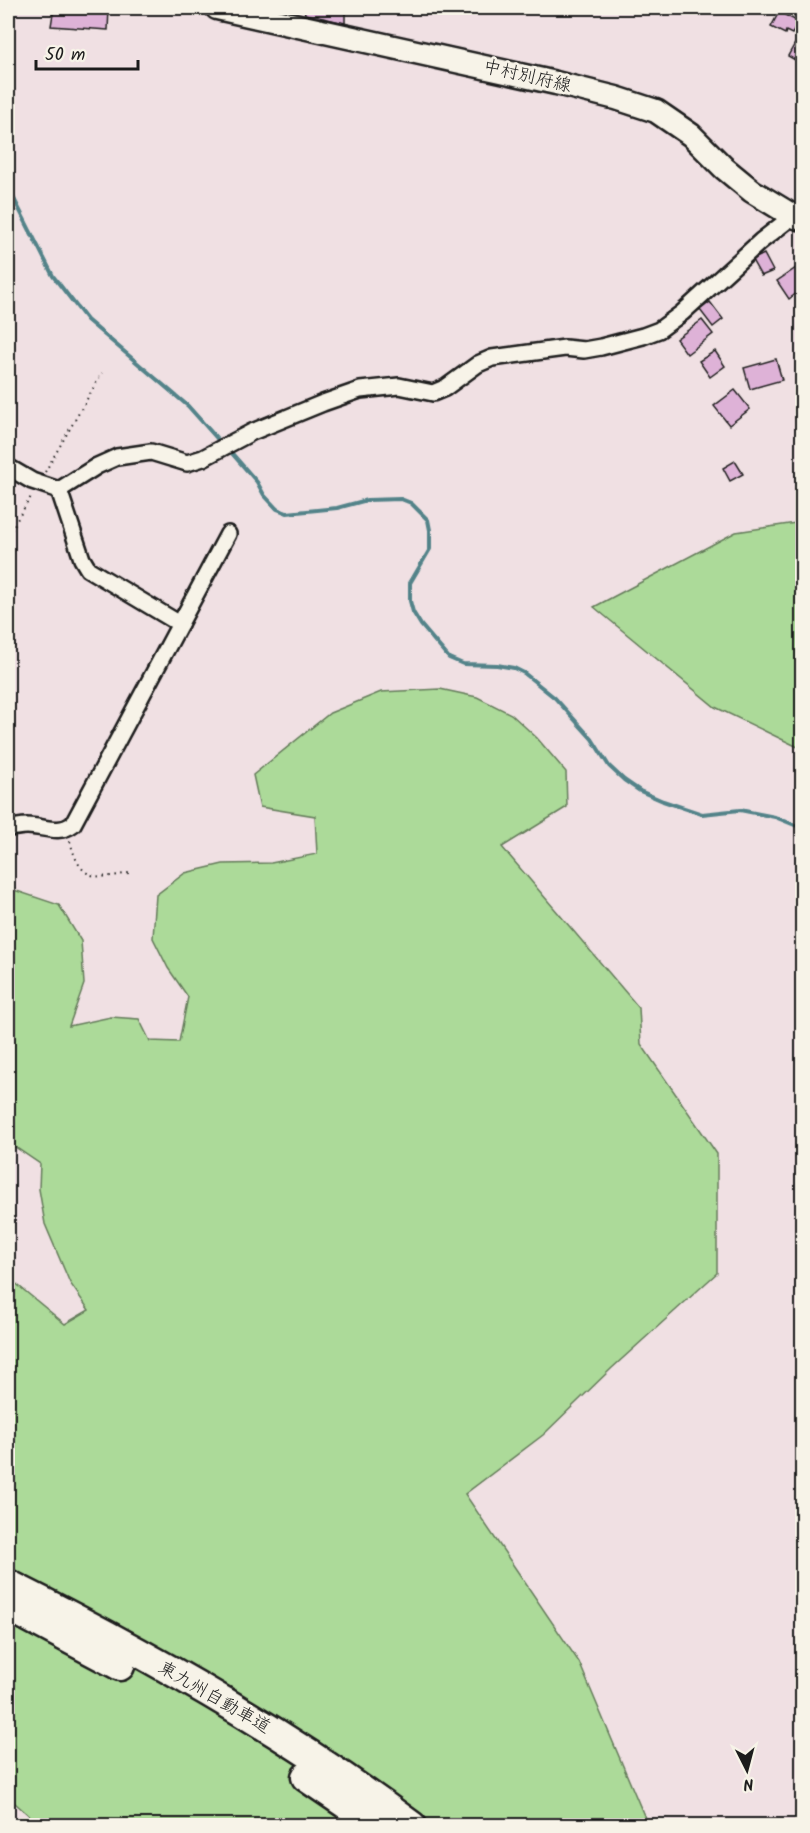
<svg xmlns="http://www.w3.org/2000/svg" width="810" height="1833" font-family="Kalam,'Klee One',sans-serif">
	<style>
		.green { fill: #acda99; stroke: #647b5a; stroke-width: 1.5 }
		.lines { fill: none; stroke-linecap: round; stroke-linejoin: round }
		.stream { stroke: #538389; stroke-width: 4 }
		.building { fill: #deb2d7; stroke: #1c1c1c; stroke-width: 1.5 }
		.minor-casing { stroke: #1c1c1c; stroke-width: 20 }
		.secondary-casing { stroke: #1c1c1c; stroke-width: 27 }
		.motorway-casing { stroke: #1c1c1c; stroke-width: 33 }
		.path { stroke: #1c1c1c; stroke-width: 2; stroke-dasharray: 1.5 4.5; stroke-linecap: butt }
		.minor { stroke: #f7f3e8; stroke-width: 15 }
		.secondary { stroke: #f7f3e8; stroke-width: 22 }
		.motorway { stroke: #f7f3e8; stroke-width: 28 }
		.labels { text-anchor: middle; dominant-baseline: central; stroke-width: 5; stroke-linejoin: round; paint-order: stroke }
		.street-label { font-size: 18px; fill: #1c1c1c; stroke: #f7f3e8 }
	</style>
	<rect width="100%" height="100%" fill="#f0e0e3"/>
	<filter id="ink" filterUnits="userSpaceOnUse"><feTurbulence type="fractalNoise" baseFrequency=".0167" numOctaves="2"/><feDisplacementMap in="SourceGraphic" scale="12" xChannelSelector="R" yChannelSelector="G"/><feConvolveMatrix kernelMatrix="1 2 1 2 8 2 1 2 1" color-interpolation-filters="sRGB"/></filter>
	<g filter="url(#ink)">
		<!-- green -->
		<g class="green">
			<path d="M802,522V749L715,707L594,607L736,532Z"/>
			<path d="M440,689L477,697L511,714L537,738L566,772L567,807L502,847L639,1008L641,1044L717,1154V1273L612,1368L543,1435L465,1494L579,1662L648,1825H40L8,1797V1277L65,1324L89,1310L70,1283L45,1224L39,1189L40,1164L8,1142V888L59,905L81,941L84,984L69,1026L111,1017L139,1019L150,1041L179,1042L188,997L168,968L153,938L156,895L185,873L223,864L271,863L317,854L315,816L260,807L253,775L330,713L381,692Z"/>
		</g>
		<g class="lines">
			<!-- stream -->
			<g class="stream">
				<path d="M8,187L53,276L87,320L188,406L221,443"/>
				<path d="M229,450L257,482L264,495L277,509L287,513L337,508L367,500L401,499L411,503L428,520L430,530V549L410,583V601L413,612L421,625L449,658L463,664L497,665L514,668L524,673L555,698L592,739L609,766L624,780L640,791L663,801L702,814L740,810L775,817L802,828"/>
			</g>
		</g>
		<!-- building -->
		<g class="building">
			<path d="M54,8H109L108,30L51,26Z"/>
			<path d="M304,8H345V23L305,14Z"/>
			<path d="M781,8H802L796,17Z"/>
			<path d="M779,12L799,22L792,34L786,31L785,34L771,27Z"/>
			<path d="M802,31V64L788,56Z"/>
			<path d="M764,254L773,271L761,276L752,260Z"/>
			<path d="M802,264V289L789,299L777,281Z"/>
			<path d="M710,302L723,319L713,327L700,310Z"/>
			<path d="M702,320L713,334L687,354L676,339Z"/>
			<path d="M715,351L725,366L710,377L699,361Z"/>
			<path d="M776,359L782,380L750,389L744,368Z"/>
			<path d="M735,390L750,409L729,425L714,406Z"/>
			<path d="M735,461L743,474L730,481L723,468Z"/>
		</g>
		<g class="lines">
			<!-- minor casing -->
			<g class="minor-casing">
				<g id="minor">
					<path d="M8,467L32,481L59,490L97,466L117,457L151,452L187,463L203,458L252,432L323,403L360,390L399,386L433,393L445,388L478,364L492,358L565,348L584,350L601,347L643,336L659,330L682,313L761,241L793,216"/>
					<path d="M59,490L82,559L88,569L180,624"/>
					<path d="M8,828C14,828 20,826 27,826C43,826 59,835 73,824L228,534"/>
				</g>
			</g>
			<!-- secondary casing -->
			<g class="secondary-casing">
				<path id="secondary" d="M217,8L556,83L616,98L656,111L691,135L724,168L752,191L793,216L802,219"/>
			</g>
			<!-- motorway casing -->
			<g class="motorway-casing">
				<g id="motorway">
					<path d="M8,1584C146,1653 288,1733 412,1826"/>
					<path d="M9,1607L120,1666"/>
					<path d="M306,1777L378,1826"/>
				</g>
			</g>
			<!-- path -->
			<g class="path">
				<path d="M45,472L102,373"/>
				<path d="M8,535L32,495"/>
				<path d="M70,841C80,880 93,880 129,873"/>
			</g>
			<!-- minor -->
			<use href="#minor" class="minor"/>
			<!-- secondary -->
			<use href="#secondary" class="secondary"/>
			<!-- motorway -->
			<use href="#motorway" class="motorway"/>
		</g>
	</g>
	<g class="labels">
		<!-- street labels -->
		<g class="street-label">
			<text transform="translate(527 77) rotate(13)">中村別府線</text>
			<text transform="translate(214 1698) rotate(30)">東九州自動車道</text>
		</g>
	</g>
	<!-- margin -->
	<rect width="810" height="1833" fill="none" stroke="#f7f3e8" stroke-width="30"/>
	<rect x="15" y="15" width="780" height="1803" fill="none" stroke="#1c1c1c" stroke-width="2" filter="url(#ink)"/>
	<!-- north arrow -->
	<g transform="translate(747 1770) rotate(174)" stroke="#f7f3e8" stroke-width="4.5" paint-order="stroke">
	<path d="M0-4.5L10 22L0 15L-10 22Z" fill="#1c1c1c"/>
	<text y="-9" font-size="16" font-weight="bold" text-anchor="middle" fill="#1c1c1c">N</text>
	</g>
	<!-- scale -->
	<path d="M36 60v9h102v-9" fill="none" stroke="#1c1c1c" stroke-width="3"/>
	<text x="45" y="60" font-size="18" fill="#1c1c1c" stroke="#f7f3e8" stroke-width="4.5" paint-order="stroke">50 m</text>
</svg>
